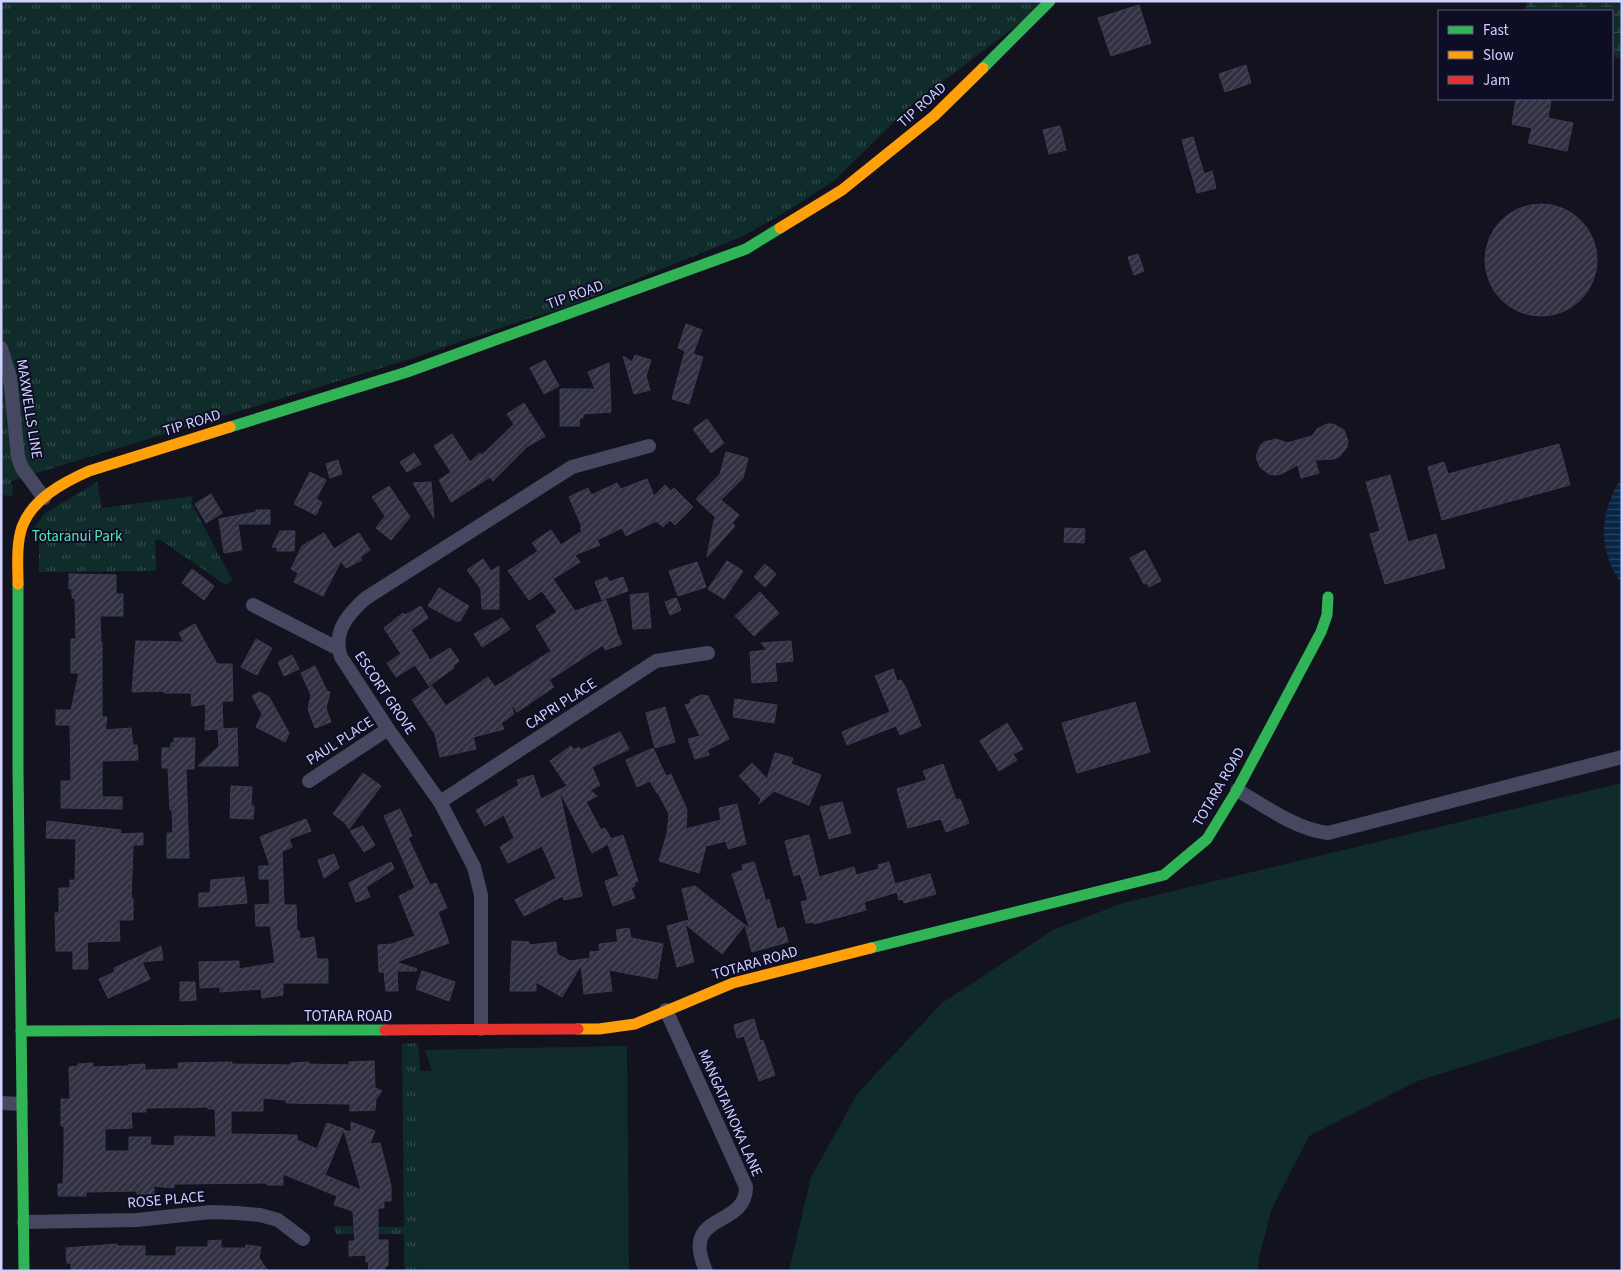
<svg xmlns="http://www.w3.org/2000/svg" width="1623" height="1272" font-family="'Source Sans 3',sans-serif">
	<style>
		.green { fill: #102c2a }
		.wetland { fill: url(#wetland-marsh) }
		.park { fill: url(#park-tufts) }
		.water { fill: url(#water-rules) }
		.building { fill: url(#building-hatch); stroke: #3d3c54; fill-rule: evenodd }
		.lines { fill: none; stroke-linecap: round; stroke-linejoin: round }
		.street { stroke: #464861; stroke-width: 14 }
		.fast { stroke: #30b455; stroke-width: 11 }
		.slow { stroke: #ff9f0a; stroke-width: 11 }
		.jam { stroke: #e5322d; stroke-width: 11 }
		.labels { text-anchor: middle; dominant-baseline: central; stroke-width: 4; stroke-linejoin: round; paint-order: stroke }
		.street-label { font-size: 15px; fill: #d1d1ff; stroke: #0e0d26 }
		.park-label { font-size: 15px; fill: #53e9b2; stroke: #0e0d26 }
	</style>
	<defs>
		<pattern id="wetland-marsh" width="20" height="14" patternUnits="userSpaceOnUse" patternTransform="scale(1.25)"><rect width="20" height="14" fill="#102c2a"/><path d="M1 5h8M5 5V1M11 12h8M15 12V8" fill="none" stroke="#324a4a"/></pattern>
		<pattern id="park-tufts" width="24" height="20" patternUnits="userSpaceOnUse" patternTransform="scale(1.25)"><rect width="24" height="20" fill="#102c2a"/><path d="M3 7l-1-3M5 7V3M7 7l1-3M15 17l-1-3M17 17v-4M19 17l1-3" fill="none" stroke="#324a4a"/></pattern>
		<pattern id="water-rules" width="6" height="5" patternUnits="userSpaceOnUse" patternTransform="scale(1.25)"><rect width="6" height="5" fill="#092546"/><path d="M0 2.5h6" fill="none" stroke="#2c4462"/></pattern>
		<pattern id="building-hatch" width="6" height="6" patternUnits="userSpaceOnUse" patternTransform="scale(1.25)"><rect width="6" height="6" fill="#313042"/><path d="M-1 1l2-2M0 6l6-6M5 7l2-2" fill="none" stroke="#4e4d5e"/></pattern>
	</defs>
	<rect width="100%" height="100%" fill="#131320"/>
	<!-- green -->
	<g class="green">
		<path d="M1622,783V1017L1417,1081L1309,1136L1272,1208L1259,1257L1258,1271H789L811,1177L858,1093L942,1003L1053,930L1123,903Z"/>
		<path d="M627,1046L629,1271H416L420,1071H432L425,1050Z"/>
	</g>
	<!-- wetland -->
	<path class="wetland" d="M1528,1H1622V59L1612,56V11H1524Z"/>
	<!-- park -->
	<g class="park">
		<path d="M1,1H1049L909,107L835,180L789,210L741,237L567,307L521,321L407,360L14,480L11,482L13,488L12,496L1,495Z"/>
		<path d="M97,482L102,508L193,496L191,502L232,580L226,585L159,539L155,540L156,571L39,572V532L34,528L44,514Z"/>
		<path d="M418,1043L420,1071L417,1257L416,1271H404V1234H336L334,1226L404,1227L402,1044Z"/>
	</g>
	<!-- water -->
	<path class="water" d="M1622,477V584C1597,550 1599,512 1622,477Z"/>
	<!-- building -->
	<g class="building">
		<path d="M1139,5L1151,43L1111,56L1098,18Z"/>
		<path d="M1246,65L1251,83L1225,92L1219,74Z"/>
		<path d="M1516,99L1551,100L1548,118L1573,123L1567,151L1528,143L1532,128L1512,124Z"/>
		<path d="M1060,126L1066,150L1049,154L1043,130Z"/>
		<path d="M1193,137L1204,174L1212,171L1216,188L1197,193L1182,140Z"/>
		<circle cx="1541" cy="260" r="56"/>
		<path d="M1138,254L1144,271L1134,275L1128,257Z"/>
		<path d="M686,324L702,330L693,354L703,357L689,404L672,399L685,351L688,352L678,348Z"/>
		<path d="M635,355L651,360L646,376L650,390L634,394L623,356L632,362Z"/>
		<path d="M545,360L559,386L544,394L530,368Z"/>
		<path d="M609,363L611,412L583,414V418H580L579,426H560V389H595L588,372Z"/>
		<path d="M524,403L545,436L527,447L493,481L490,477L451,502L439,480L451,472L434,446L452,434L470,462L480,453L482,455L514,424L507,414Z"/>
		<path d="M707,419L724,443L711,453L693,429Z"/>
		<path d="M1327,424H1333L1344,430L1348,441L1347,447L1340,456L1334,459L1315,460L1319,473L1301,478L1298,465L1281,474L1275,475L1269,474L1260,467L1256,457L1260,446L1264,442L1276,439L1287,443L1312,436L1317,429Z"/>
		<path d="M1559,444L1570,485L1442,520L1428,467L1444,462L1448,474Z"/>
		<path d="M726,452L748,458L743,478L721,500L739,515L732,523L735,526L707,557L714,520L716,518L696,499L720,474Z"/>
		<path d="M414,453L421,464L407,472L400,462Z"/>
		<path d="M338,460L342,474L330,478L326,464Z"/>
		<path d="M310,472L326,480L316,499L322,502L316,515L294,504Z"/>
		<path d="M1390,475L1408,542L1436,534L1445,568L1385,584L1370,534L1380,531L1366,482Z"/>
		<path d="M647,479L654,496L665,485L671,491L674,488L693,507L675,525L670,520L663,527L656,521L626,536L622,528L597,540L600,545L575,555L580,562L553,579L575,611L606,600L617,631H616L622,644L605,650L603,645L549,680L554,687L517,712L510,702L514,714L501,723L504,729L473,737L476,749L440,757L435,734L412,700L432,686L446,706L488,677L495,687L551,651L536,626L557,612L542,591L529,600L508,571L538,551L532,543L551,530L561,545L582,531L580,528L582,527L569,497L588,488L591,495L617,483L621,489Z"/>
		<path d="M431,482L434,518L413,483Z"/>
		<path d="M389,486L410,517L391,540L376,528L385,516L372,497Z"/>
		<path d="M211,494L222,513L206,523L195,504Z"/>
		<path d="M256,510H270V524H238L242,550L224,553L219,519L256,512Z"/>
		<path d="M1065,528L1085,529L1084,543L1064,542Z"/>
		<path d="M280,531H295L294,551H277V547H272Z"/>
		<path d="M324,533L334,549L359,533L370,550L360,557L362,560L346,568L341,561L323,596L294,582L298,573L291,569L302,546Z"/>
		<path d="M1145,550L1161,581L1149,587L1147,583L1144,584L1130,558Z"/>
		<path d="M483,559L491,571L499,566V609H482L481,589L467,570Z"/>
		<path d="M727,561L743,571L724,599L708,589Z"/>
		<path d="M697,562L706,587L678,596L669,571Z"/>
		<path d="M765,564L776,574L765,587L754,577Z"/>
		<path d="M192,569L214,586L204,600L182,583Z"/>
		<path d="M69,574L116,575V594H123V616H100L101,643H102V717H107L105,730L131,728L133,745H137L138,760L102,761V797H122V809L61,808V781H71L70,725H56V710H71L79,673H71V639H76L75,598H72V589H69Z"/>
		<path d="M607,577L609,582L623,577L628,591L602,600L595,582Z"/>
		<path d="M439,588L469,606L460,621H456L428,606Z"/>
		<path d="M760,592L779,613L754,636L735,616Z"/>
		<path d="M648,593L651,628L633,629L630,595Z"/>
		<path d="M676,598L681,610L670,615L665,602Z"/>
		<path d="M421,606L428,618L411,630L430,660L450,648L459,661L453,666L454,668L429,686L415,665L396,677L387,663L401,654L384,628L403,613L404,615L411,612Z"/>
		<path d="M502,618L510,629L482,647L474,634Z"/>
		<path d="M195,624L217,664H232L233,701H222L223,729L237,728L238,766H198L219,746L218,729L205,730L206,704L192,706L191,693H164V691L132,692L136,641L184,642L179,633Z"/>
		<path d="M256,639L272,648L257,675L241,667Z"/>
		<path d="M791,641L793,661L775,663L777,681L752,683L750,652L767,650L761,643Z"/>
		<path d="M292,655L299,669L284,676L278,662Z"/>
		<path d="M315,666L327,691L330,692L326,708L331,722L315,728L308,709L311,695L301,673Z"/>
		<path d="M893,669L897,681L901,680L906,688L921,726L900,735L896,726L847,745L842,732L890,712L875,676Z"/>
		<path d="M260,692L269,697L289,733L285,742L256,727L262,714L252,696Z"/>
		<path d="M701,695L708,696L729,739L707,750L709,755L695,759L688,739L700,736L685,705L691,703L690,700Z"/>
		<path d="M735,699L777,705L774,723L733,717Z"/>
		<path d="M1135,702L1150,752L1077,773L1062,723Z"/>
		<path d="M665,707L675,742L655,748L646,713Z"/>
		<path d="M1007,723L1023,749L1013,754L1017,760L999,771L980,741Z"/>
		<path d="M620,732L629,749L592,767L600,785L590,790L597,796L586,802L601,830L605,828L611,839L623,835L638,881L634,883L635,886L631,888L635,898L613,906L605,881L619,876L608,844L592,853L559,790L582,896L564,900L563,896L524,916L515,900L556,878L542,846L508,863L500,847L514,838L504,815L485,826L476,810L519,785L517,780L533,775L541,799L567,786L550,761L571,746L574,750L579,747L581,750Z"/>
		<path d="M174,738H195L194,769H186L189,858H167V833H173L172,810H170L168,768H162V748H171V743H174Z"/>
		<path d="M653,748L666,776L671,774L687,810L686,829L721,820L719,808L737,804L746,844L728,849L726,841L706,846L699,873L659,861L667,833L669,814L658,793H657L650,781L637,787L626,760Z"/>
		<path d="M775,753L793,758L791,764L821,775L809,805L774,791L759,804L761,799L739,776L752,763L767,779Z"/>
		<path d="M943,764L956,800L960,799L969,823L946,832L941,819L908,828L897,789L927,780L923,771Z"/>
		<path d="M363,773L381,786L349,829L345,823L333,814Z"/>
		<path d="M231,786L252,787L251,806H254L253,819L230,818Z"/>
		<path d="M842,802L851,833L829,839L820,807Z"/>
		<path d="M400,809L412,836L408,838L430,885L436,883L447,908L438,912L449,943L396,962L417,969L416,971H397L398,991H386L384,972H379L378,945L392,944L415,936L399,896L415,888L384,816Z"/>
		<path d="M306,819L311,831L289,839L292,847L282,851L284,905H296L297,931H299L300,939L314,937L317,959H328V983H283V995L262,998L261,989L220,992V987L200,988L199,962L239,961V969L275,963L270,926H256L255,905L270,904L269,879H259V866H270L260,837Z"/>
		<path d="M47,821L121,830L120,834L143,833V845H133L131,899L133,898V920H119L120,941L87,942L88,969H73V951H56L55,913H59V888H70V880H75L76,839L46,838Z"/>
		<path d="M363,826L375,845L364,852L350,831Z"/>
		<path d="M809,835L819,877L854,867L856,875L879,869L878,865L889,862L895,884L930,874L936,894L904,903L903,899L899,900L895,884L897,892L864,902L866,910L814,924V922L806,923L801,902L808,900L800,874L794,876L785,841Z"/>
		<path d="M334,854L339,868L324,878L318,860Z"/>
		<path d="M391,862L394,869L366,887L370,897L356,902L349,883Z"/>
		<path d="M754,862L766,901L769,899L777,929L784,927L788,942L752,952L745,925L722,954L685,924L694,962L677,967L667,926L689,920L682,889L695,886L750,929L732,874L743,870L742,865Z"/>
		<path d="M244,877L247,903L199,907V893H210L211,880Z"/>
		<path d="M629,928L631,938L663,944L657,979L609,970L612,991L584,994L581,965L562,997L536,982V991H510L512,941L529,942V945L556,942L557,954L570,961L590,958V952L600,951L599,944L618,942L616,930Z"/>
		<path d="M161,946L163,960L142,962L150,979L108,998L99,979L115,972L114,968Z"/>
		<path d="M422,971L455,982L449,1001L416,989Z"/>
		<path d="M180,982H195L196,1000L180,1001Z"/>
		<path d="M754,1019L760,1041L763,1040L775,1075L759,1081L744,1036L737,1038L734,1025Z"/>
		<path d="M374,1061L375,1088L382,1091L376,1099L375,1110L350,1111V1104L286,1103V1100L263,1098V1111H231V1134L297,1135V1140L317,1149L327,1123L344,1129L325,1175L361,1190L344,1130L351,1132V1122L375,1131L370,1144L380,1143L391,1186V1201H384V1208H378V1240H388V1266H385V1271H369L368,1261L366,1262V1255L349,1256V1241H355L353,1211L334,1205L337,1196L283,1174V1185H267V1183L178,1184H174V1188L154,1186V1194H137V1191L86,1192V1196H58V1184H63L64,1154V1126H61V1099H70L69,1067L78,1066V1064L93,1063V1067L128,1066V1065L145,1064V1070L179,1069L178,1063L232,1062V1064L291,1065V1063L309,1062V1064L349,1065V1062ZM208,1107V1109H215L216,1137L175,1136L174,1146L150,1145L151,1137H129V1151H105V1129L132,1128L131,1112H146V1108Z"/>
		<path d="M221,1240V1248H245L246,1245L261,1247L259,1258L268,1271H71V1263H67L66,1248L117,1244V1246H145V1256H176V1247H208V1241Z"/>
	</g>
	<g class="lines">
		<!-- street -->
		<g class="street">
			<path d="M1,348L10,377L18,457L22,468L44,498"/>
			<path d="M253,605L337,648"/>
			<path d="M309,781L388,729"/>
			<path d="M1237,790C1265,806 1295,829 1328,833L1622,757"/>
			<path d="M440,802L656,661L708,653"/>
			<path d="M666,1010L746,1187C746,1230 679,1210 706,1271"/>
			<path d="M481,1029V895L474,867L440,802L388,729L341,657C332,632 348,614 366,598L572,467L649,446"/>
			<path d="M1,1103L21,1104"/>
			<path d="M24,1222L137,1220L211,1212L237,1213L260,1215L278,1220L303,1239"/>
		</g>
		<!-- fast -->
		<g class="fast">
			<path d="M983,68L1050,1"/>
			<path d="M230,427L407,372L746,249L780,228"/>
			<path d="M18,584V769L24,1271"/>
			<path d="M871,948L1164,875L1207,839L1237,790L1321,632L1327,615L1328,597"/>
			<path d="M21,1031L385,1030"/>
		</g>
		<!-- slow -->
		<g class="slow">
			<path d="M780,228L842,190L934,116L983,68"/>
			<path d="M18,584C18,566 16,545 22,527C32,499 64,482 89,471L230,427"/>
			<path d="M578,1029H599L635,1024L733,983L871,948"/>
		</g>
		<!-- jam -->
		<path class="jam" d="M385,1030L578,1029"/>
	</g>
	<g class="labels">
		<!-- street labels -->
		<g class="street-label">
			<text transform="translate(922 105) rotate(-42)">TIP ROAD</text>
			<text transform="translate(575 295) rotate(-20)">TIP ROAD</text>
			<text transform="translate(29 409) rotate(81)">MAXWELLS LINE</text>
			<text transform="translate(192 423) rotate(-17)">TIP ROAD</text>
			<text transform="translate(385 693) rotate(56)">ESCORT GROVE</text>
			<text transform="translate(561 704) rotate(-33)">CAPRI PLACE</text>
			<text transform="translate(340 741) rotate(-33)">PAUL PLACE</text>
			<text transform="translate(1219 787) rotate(-60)">TOTARA ROAD</text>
			<text transform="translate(755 963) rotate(-16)">TOTARA ROAD</text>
			<text x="348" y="1016">TOTARA ROAD</text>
			<text transform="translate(730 1113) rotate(66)">MANGATAINOKA LANE</text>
			<text transform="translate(166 1200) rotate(-5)">ROSE PLACE</text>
		</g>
		<!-- park labels -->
		<g class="park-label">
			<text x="77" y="536">Totaranui Park</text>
		</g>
	</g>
	<!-- border -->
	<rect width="1623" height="1272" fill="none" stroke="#d1d1ff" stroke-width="5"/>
	<!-- legend -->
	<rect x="1438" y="10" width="175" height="90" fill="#0e0d26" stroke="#5c5b7d"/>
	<rect x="1448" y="26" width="25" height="8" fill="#30b455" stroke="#5c5b7d"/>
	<text x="1483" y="35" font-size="15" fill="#d1d1ff">Fast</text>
	<rect x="1448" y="51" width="25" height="8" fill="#ff9f0a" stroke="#5c5b7d"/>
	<text x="1483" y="60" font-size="15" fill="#d1d1ff">Slow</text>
	<rect x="1448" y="76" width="25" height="8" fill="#e5322d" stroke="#5c5b7d"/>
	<text x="1483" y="85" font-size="15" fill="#d1d1ff">Jam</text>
</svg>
